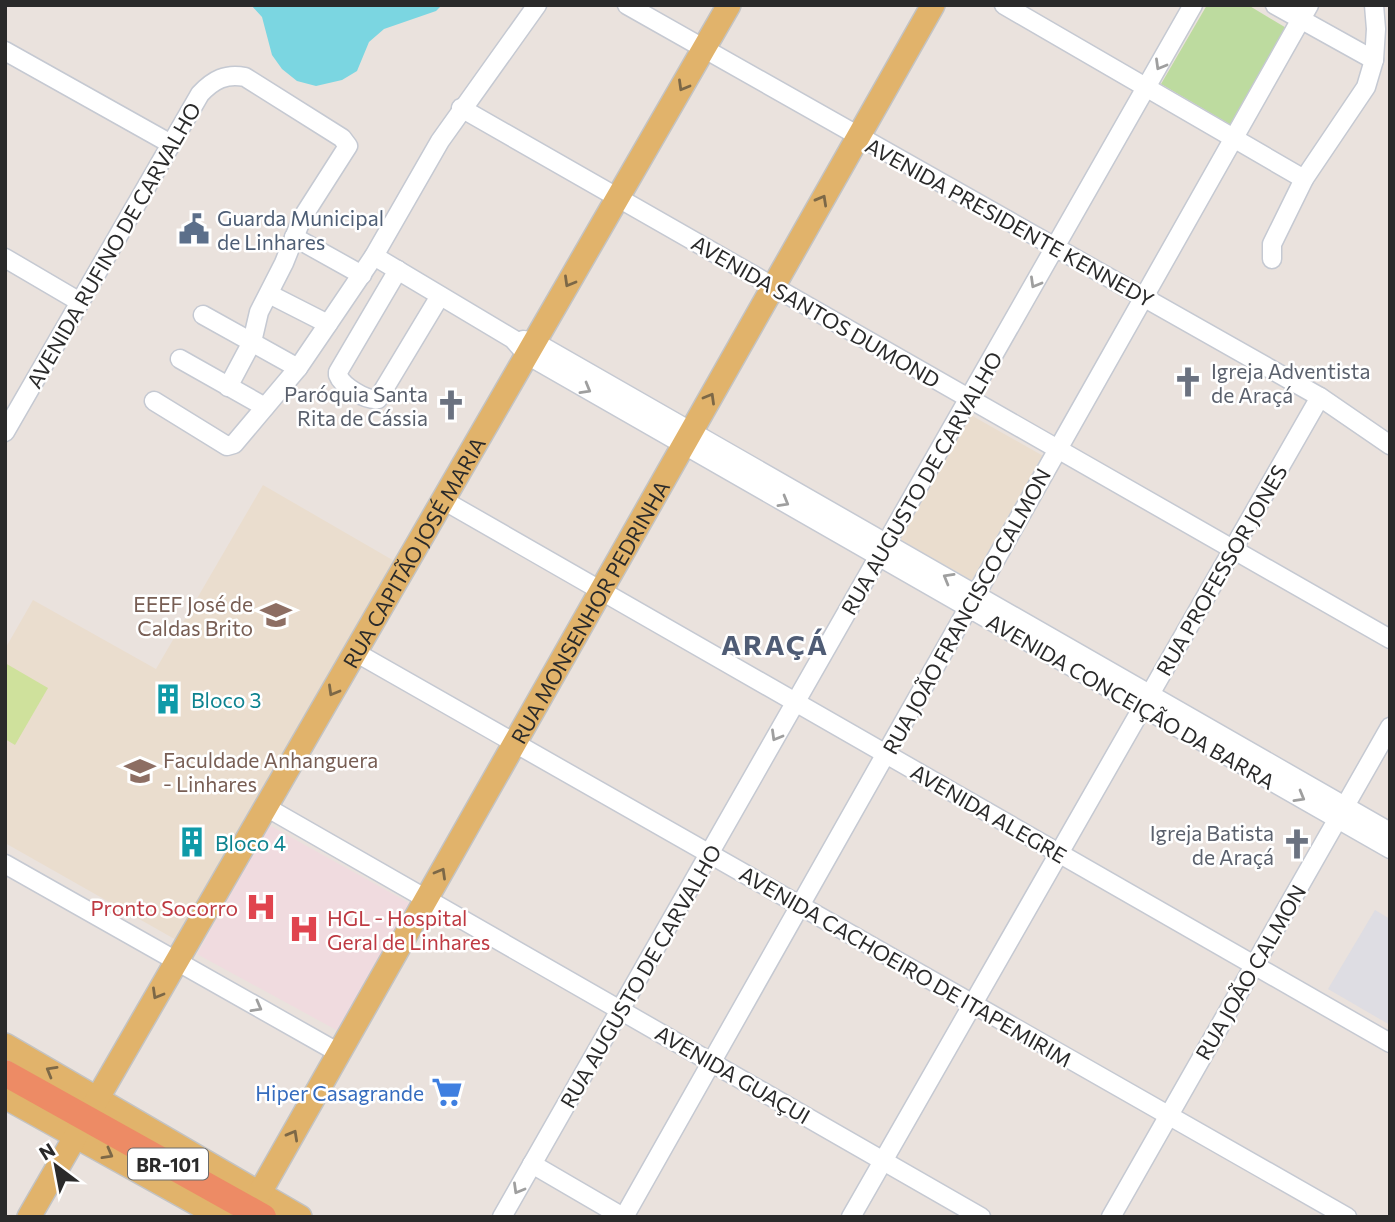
<svg xmlns="http://www.w3.org/2000/svg" width="1395" height="1222" font-family="Commissioner,sans-serif">
	<style>
		.industrial { fill: #dedde3 }
		.education { fill: #eaddce }
		.medical { fill: #f0dbdf }
		.green { fill: #bddb9f }
		.pitch { fill: #cfe19c }
		.water { fill: #7bd6e1 }
		.lines { fill: none; stroke-linecap: round; stroke-linejoin: round }
		.minor-casing { stroke: #c5c9d2; stroke-width: 21 }
		.major-casing { stroke: #c3c3c3; stroke-width: 26 }
		.highway-casing { stroke: #c3c3c3; stroke-width: 30 }
		.minor { stroke: #fff; stroke-width: 18 }
		.major { stroke: #e1b36b; stroke-width: 23 }
		.highway { stroke: #ed8b65; stroke-width: 26 }
		.oneway { stroke: #9f9f9f }
		.oneway2 { stroke: #7c6847 }
		.labels { text-anchor: middle; dominant-baseline: central; stroke-width: 5; stroke-linejoin: round; paint-order: stroke }
		.shield { fill: #fff; stroke: #6a6a6a; stroke-width: 2 }
		.shield-label { font-size: 19px; font-weight: bold; fill: #2a2a2a }
		.service-label { font-size: 21px; fill: #4e5e75; stroke: #fff; text-anchor: start }
		.street-label { font-size: 21px; fill: #2a2a2a; stroke: #fff }
		.worship-label { font-size: 21px; fill: #5b616d; stroke: #fff; text-anchor: end }
		.education-label { font-size: 21px; fill: #785e54; stroke: #fff; text-anchor: end }
		.culture-label { font-size: 21px; fill: #0d838f; stroke: #fff; text-anchor: start }
		.health-label { font-size: 21px; fill: #be3a42; stroke: #fff; text-anchor: end }
		.shop-label { font-size: 21px; fill: #366cbe; stroke: #fff; text-anchor: end }
		.district-label { font-size: 28px; font-weight: bold; letter-spacing: 2px; fill: #4f5c75; stroke: #fff }
	</style>
	<rect width="100%" height="100%" fill="#eae2dd"/>
	<!-- industrial -->
	<path class="industrial" d="M1375,910L1390,919V1025L1328,989Z"/>
	<!-- education -->
	<g class="education">
		<path d="M969,414L1045,457L973,581L897,538Z"/>
		<path d="M263,485L396,562L178,941L5,843V649L33,600L156,669Z"/>
	</g>
	<!-- medical -->
	<path class="medical" d="M269,825L411,904L340,1032L197,954Z"/>
	<!-- green -->
	<path class="green" d="M1207,5H1248L1288,29L1231,125L1161,84Z"/>
	<!-- pitch -->
	<path class="pitch" d="M5,663L48,688L15,745L5,739Z"/>
	<!-- water -->
	<path class="water" d="M251,5H442L436,11L384,29L369,42L357,71L342,80L316,86L297,81L282,69L272,55L262,17Z"/>
	<g class="lines">
		<!-- minor casing -->
		<g class="minor-casing">
			<g id="minor">
				<path d="M627,5L1320,397L1390,445"/>
				<path d="M1004,5L1304,179"/>
				<path d="M1275,5L1374,60"/>
				<path d="M5,51L171,144"/>
				<path d="M461,108L1390,639"/>
				<path d="M294,237L362,275"/>
				<path d="M374,256L513,339L527,355L1390,849"/>
				<path d="M5,258L80,302"/>
				<path d="M1272,259V244L1304,179L1366,87L1374,60L1376,29L1374,5"/>
				<path d="M398,270L338,372V375C342,386 366,401 378,399L440,296"/>
				<path d="M269,294L328,324"/>
				<path d="M203,315L298,368"/>
				<path d="M523,340L535,342L1390,832"/>
				<path d="M180,359L265,407"/>
				<path d="M154,401L227,446L234,444L298,368L328,324L374,256L440,141L537,5"/>
				<path d="M5,432L200,94C213,80 226,73 245,77L342,138L348,146L302,218L284,263L259,312L252,342L228,387"/>
				<path d="M443,500L1390,1043"/>
				<path d="M355,652L1347,1217"/>
				<path d="M266,807L981,1217"/>
				<path d="M5,864L339,1053"/>
				<path d="M532,1164L623,1217"/>
				<path d="M502,1217L1193,5"/>
				<path d="M624,1217L1309,5"/>
				<path d="M851,1217L1320,397"/>
				<path d="M1111,1217L1390,727"/>
			</g>
		</g>
		<!-- major casing -->
		<g class="major-casing">
			<g id="major">
				<path d="M5,1045L300,1217"/>
				<path d="M5,1097L221,1217"/>
				<path id="s1" d="M29,1217L729,5"/>
				<path id="s2" d="M246,1217L933,5"/>
			</g>
		</g>
		<!-- highway casing -->
		<g class="highway-casing">
			<path id="highway" d="M5,1073L263,1217"/>
		</g>
		<!-- minor -->
		<use href="#minor" class="minor"/>
		<!-- major -->
		<use href="#major" class="major"/>
		<!-- highway -->
		<use href="#highway" class="highway"/>
	</g>
	<!-- one-way arrows -->
	<defs><path id="oneway-chevron" d="M-2-3.5L2.5 0L-2 3.5" fill="none" stroke-width="1.6" stroke-linecap="round" stroke-linejoin="round" transform="scale(1.75)"/></defs>
	<g class="oneway">
		<use href="#oneway-chevron" transform="translate(1160 65) rotate(120)"/>
		<use href="#oneway-chevron" transform="translate(1035 283) rotate(120)"/>
		<use href="#oneway-chevron" transform="translate(586 389) rotate(30)"/>
		<use href="#oneway-chevron" transform="translate(784 502) rotate(30)"/>
		<use href="#oneway-chevron" transform="translate(948 578) rotate(-150)"/>
		<use href="#oneway-chevron" transform="translate(776 736) rotate(120)"/>
		<use href="#oneway-chevron" transform="translate(1300 797) rotate(30)"/>
		<use href="#oneway-chevron" transform="translate(257 1007) rotate(29)"/>
		<use href="#oneway-chevron" transform="translate(518 1189) rotate(120)"/>
	</g>
	<g class="oneway2">
		<use href="#oneway-chevron" transform="translate(683 86) rotate(120)"/>
		<use href="#oneway-chevron" transform="translate(822 200) rotate(-61)"/>
		<use href="#oneway-chevron" transform="translate(569 282) rotate(120)"/>
		<use href="#oneway-chevron" transform="translate(710 398) rotate(-60)"/>
		<use href="#oneway-chevron" transform="translate(333 691) rotate(120)"/>
		<use href="#oneway-chevron" transform="translate(441 873) rotate(-60)"/>
		<use href="#oneway-chevron" transform="translate(157 994) rotate(120)"/>
		<use href="#oneway-chevron" transform="translate(51 1071) rotate(-150)"/>
		<use href="#oneway-chevron" transform="translate(293 1135) rotate(-61)"/>
		<use href="#oneway-chevron" transform="translate(108 1154) rotate(29)"/>
	</g>
	<!-- icons -->
	<defs>
		<g id="civic-bare" transform="scale(2.415)"><path d="M-.6-6.5H3V-4.5H.6V-3L4-1V1h2V6H-6V1h2V-1L-.6-3ZM-1.2 2.5V6h2.4V2.5Z" fill="#5c6f8a" stroke="#fff" stroke-width="2.5" paint-order="stroke"/></g>
		<g id="church-bare" transform="scale(2.415)"><path d="M-1.2-6h2.4v3.5h3.3v2.4h-3.3V6h-2.4V-.1h-3.3v-2.4h3.3Z" fill="#6b7280" stroke="#fff" stroke-width="2.5" paint-order="stroke"/></g>
		<g id="school-bare" transform="scale(2.415)"><path d="M0-5L7-2L0 1L-7-2ZM-4 1L0 2.5L4 1V4Q0 6-4 4Z" fill="#8d6e63" stroke="#fff" stroke-width="2.5" paint-order="stroke"/></g>
		<g id="building-bare" transform="scale(2.415)"><path d="M-4-6H4V6H1V3H-1V6H-4ZM-2.5-4.3h1.7v1.8h-1.7ZM.8-4.3h1.7v1.8H.8ZM-2.5-1h1.7V.8h-1.7ZM.8-1h1.7V.8H.8Z" fill="#0f9aa8" stroke="#fff" stroke-width="2.5" paint-order="stroke"/></g>
		<g id="university-bare" transform="scale(2.415)"><path d="M0-5L7-2L0 1L-7-2ZM-4 1L0 2.5L4 1V4Q0 6-4 4Z" fill="#8d6e63" stroke="#fff" stroke-width="2.5" paint-order="stroke"/></g>
		<g id="hospital-bare" transform="scale(2.415)"><path d="M-5-5h3v3.5h4V-5h3V5h-3V1.5h-4V5h-3Z" fill="#e0444e" stroke="#fff" stroke-width="2.5" paint-order="stroke"/></g>
		<g id="supermarket-bare" transform="scale(2.415)"><path d="M-6-5.5h2.5l.6 2H6L4.5 2H-2.5L-4.4-4H-6ZM-1.5 3.2a1.3 1.3 0 1 0 .1 0ZM3 3.2a1.3 1.3 0 1 0 .1 0Z" fill="#3f7fe0" stroke="#fff" stroke-width="2.5" paint-order="stroke"/></g>
	</defs>
	<g fill-rule="evenodd">
		<use href="#civic-bare" x="194" y="229"/>
		<use href="#church-bare" x="1188" y="382"/>
		<use href="#church-bare" x="451" y="405"/>
		<use href="#school-bare" x="276" y="615"/>
		<use href="#building-bare" x="168" y="699"/>
		<use href="#university-bare" x="140" y="771"/>
		<use href="#building-bare" x="192" y="842"/>
		<use href="#church-bare" x="1297" y="844"/>
		<use href="#hospital-bare" x="261" y="907"/>
		<use href="#hospital-bare" x="304" y="929"/>
		<use href="#supermarket-bare" x="447" y="1092"/>
	</g>
	<g class="labels">
		<!-- shield labels -->
		<rect class="shield" x="128" y="1148.5" width="80" height="31" rx="5"/>
		<g class="shield-label">
			<text x="168" y="1164">BR-101</text>
		</g>
		<!-- service labels -->
		<g class="service-label">
			<text x="217" y="217">Guarda Municipal<tspan x="217" dy="24">de Linhares</tspan></text>
		</g>
		<!-- street labels -->
		<g class="street-label">
			<text transform="translate(1010 222) rotate(29)">AVENIDA PRESIDENTE KENNEDY</text>
			<text transform="translate(113 245) rotate(-60)">AVENIDA RUFINO DE CARVALHO</text>
			<text transform="translate(816 311) rotate(30)">AVENIDA SANTOS DUMOND</text>
			<text transform="translate(921 483) rotate(-60)">RUA AUGUSTO DE CARVALHO</text>
			<text stroke="none"><textPath href="#s1" startOffset="768">RUA CAPITÃO JOSÉ MARIA</textPath></text>
			<text transform="translate(1221 570) rotate(-60)">RUA PROFESSOR JONES</text>
			<text stroke="none"><textPath href="#s2" startOffset="696">RUA MONSENHOR PEDRINHA</textPath></text>
			<text transform="translate(966 611) rotate(-61)">RUA JOÃO FRANCISCO CALMON</text>
			<text transform="translate(1131 701) rotate(30)">AVENIDA CONCEIÇÃO DA BARRA</text>
			<text transform="translate(989 813) rotate(30)">AVENIDA ALEGRE</text>
			<text transform="translate(906 966) rotate(30)">AVENIDA CACHOEIRO DE ITAPEMIRIM</text>
			<text transform="translate(1250 972) rotate(-60)">RUA JOÃO CALMON</text>
			<text transform="translate(640 976) rotate(-60)">RUA AUGUSTO DE CARVALHO</text>
			<text transform="translate(733 1074) rotate(30)">AVENIDA GUAÇUI</text>
		</g>
		<!-- worship labels -->
		<g class="worship-label">
			<text x="1211" y="370" text-anchor="start">Igreja Adventista<tspan x="1211" dy="24">de Araçá</tspan></text>
			<text x="428" y="393">Paróquia Santa<tspan x="428" dy="24">Rita de Cássia</tspan></text>
			<text x="1274" y="832">Igreja Batista<tspan x="1274" dy="24">de Araçá</tspan></text>
		</g>
		<!-- education labels -->
		<g class="education-label">
			<text x="253" y="603">EEEF José de<tspan x="253" dy="24">Caldas Brito</tspan></text>
			<text x="163" y="759" text-anchor="start">Faculdade Anhanguera<tspan x="163" dy="24">- Linhares</tspan></text>
		</g>
		<!-- culture labels -->
		<g class="culture-label">
			<text x="191" y="699">Bloco 3</text>
			<text x="215" y="842">Bloco 4</text>
		</g>
		<!-- health labels -->
		<g class="health-label">
			<text x="238" y="907">Pronto Socorro</text>
			<text x="327" y="917" text-anchor="start">HGL - Hospital<tspan x="327" dy="24">Geral de Linhares</tspan></text>
		</g>
		<!-- shop labels -->
		<g class="shop-label">
			<text x="424" y="1092">Hiper Casagrande</text>
		</g>
		<!-- district labels -->
		<g class="district-label">
			<text x="775" y="644">ARAÇÁ</text>
		</g>
	</g>
	<!-- border -->
	<rect width="1395" height="1222" fill="none" stroke="#2a2a2a" stroke-width="14"/>
	<!-- north arrow -->
	<g transform="translate(56 1166) rotate(328)" stroke="#ffffff" stroke-width="5" paint-order="stroke">
	<path d="M0-5L12 26L0 18L-12 26Z" fill="#2a2a2a"/>
	<text y="-10" font-size="19" font-weight="bold" text-anchor="middle" fill="#2a2a2a">N</text>
	</g>
</svg>
